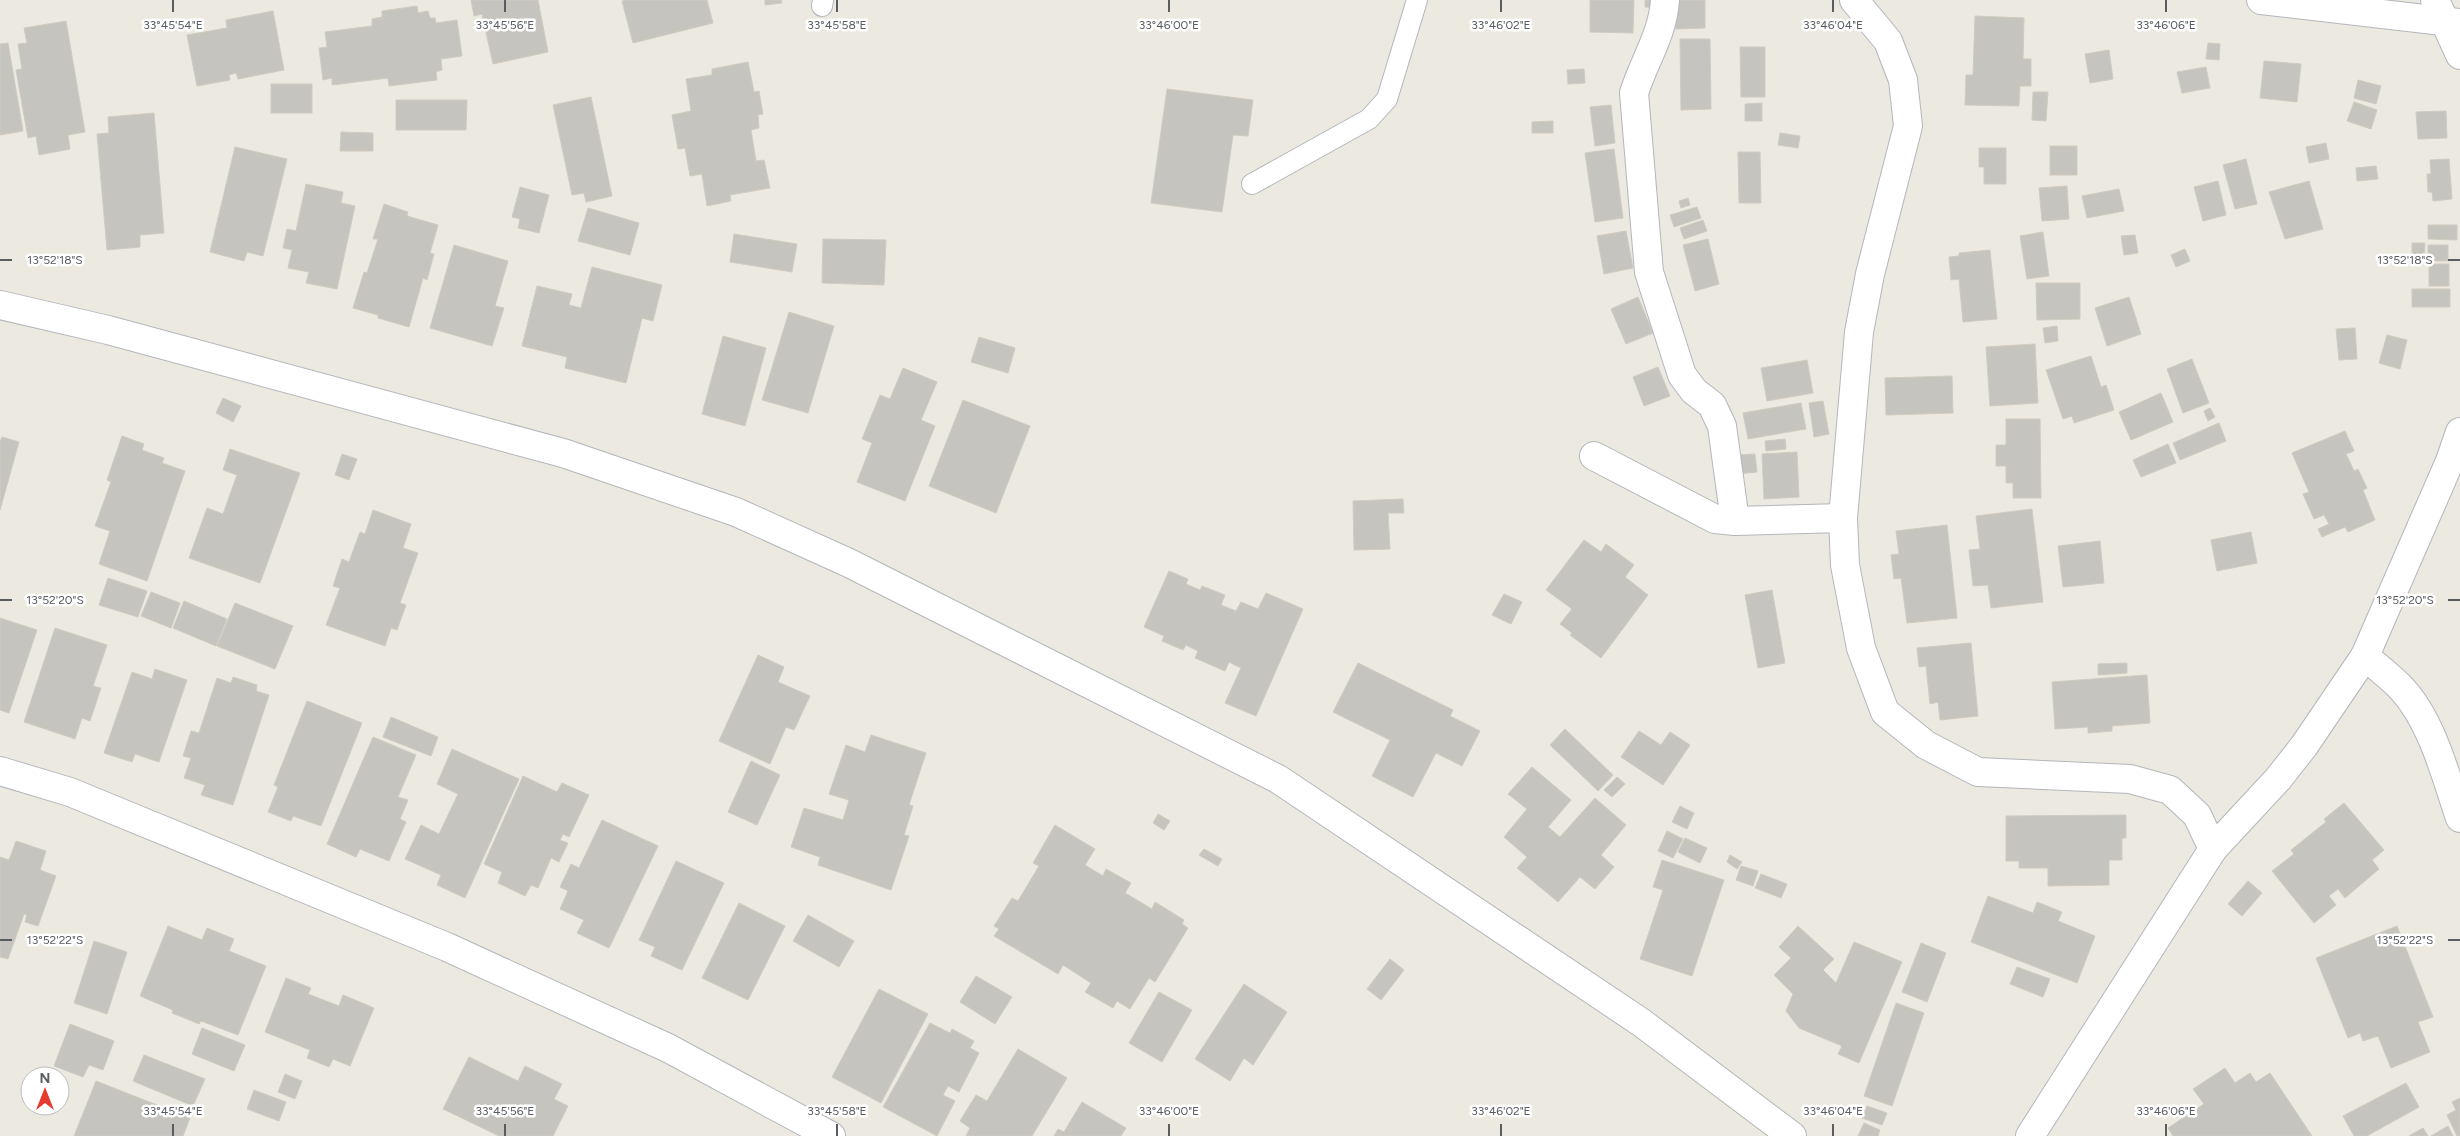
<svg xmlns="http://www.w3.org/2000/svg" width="2460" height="1136" font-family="Figtree,sans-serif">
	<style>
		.building { fill: #c6c4be; stroke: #d0cbbf }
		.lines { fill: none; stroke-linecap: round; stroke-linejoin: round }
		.service-casing { stroke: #b3b6bb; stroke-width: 22 }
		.minor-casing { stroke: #b3b6bb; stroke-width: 30 }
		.tertiary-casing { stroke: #b3b6bb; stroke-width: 30 }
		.service { stroke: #fff; stroke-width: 20 }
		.minor { stroke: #fff; stroke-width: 28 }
		.tertiary { stroke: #fff; stroke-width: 28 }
		.ticks { fill: none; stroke: #595d61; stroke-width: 2 }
		.ticks-label { font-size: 12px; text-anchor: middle; fill: #595d61; stroke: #fff; stroke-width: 5; stroke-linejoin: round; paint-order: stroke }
	</style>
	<rect width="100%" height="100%" fill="#ece9e0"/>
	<!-- building -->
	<g class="building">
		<path d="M471,0H538L548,52L493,64L482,14L474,16Z"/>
		<path d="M627,0H707L713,23L633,43L622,1Z"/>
		<path d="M765,0H781L782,3L765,5Z"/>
		<path d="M1590,0H1634L1633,33L1590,32Z"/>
		<path d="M1645,0H1657V8L1645,7Z"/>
		<path d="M1676,0H1705V28L1676,29Z"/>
		<path d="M417,6L418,13L428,11L430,18H435L436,23L457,20L462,56L441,59L442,70L436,72L437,80L389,86L388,78L332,85V78L323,80L319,48L327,47L325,32L372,26V19L382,17V11Z"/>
		<path d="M273,11L284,70L238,79L236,73L229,75L230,80L197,86L187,35L227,28L226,20Z"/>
		<path d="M1975,16L2024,18L2023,59H2031V86H2020L2019,106L1965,105L1966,75H1973Z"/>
		<path d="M66,21L85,132L68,135L70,149L39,155L36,136L28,138L16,70L22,69L18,44L27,43L24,28Z"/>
		<path d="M1680,39H1710L1711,109L1681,110Z"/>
		<path d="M8,43L23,131L0,135V44Z"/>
		<path d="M2208,43L2220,44L2219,60L2206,59Z"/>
		<path d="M1740,47H1765V97H1741Z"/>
		<path d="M2109,50L2113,79L2090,83L2085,54Z"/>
		<path d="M2264,61L2301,64L2297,102L2260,98Z"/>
		<path d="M748,62L754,92L759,91L763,114L758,115L759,128L751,130L756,161L764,160L770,188L730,195L731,201L707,206L702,174L690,176L685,148L678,149L672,115L691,111L686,79L712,75V69Z"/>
		<path d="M2206,67L2210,88L2182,93L2177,72Z"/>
		<path d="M1584,69L1585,83L1568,84L1567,70Z"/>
		<path d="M2358,80L2381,86L2376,104L2354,98Z"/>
		<rect x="271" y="84" width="41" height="29"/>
		<path d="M1167,89L1253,100L1248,136L1233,135L1222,212L1151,203Z"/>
		<path d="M2033,92H2048L2046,121L2032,120Z"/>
		<path d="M591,97L612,196L586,202L584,193L572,195L553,105Z"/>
		<path d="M396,100H467L466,130H396Z"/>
		<path d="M2354,102L2377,110L2371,129L2347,121Z"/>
		<path d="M1762,103V121H1745V104Z"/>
		<path d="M1611,105L1615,143L1595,146L1590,107Z"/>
		<path d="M2446,111L2447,138L2418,139L2416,112Z"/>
		<path d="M154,113L164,233L140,235V247L107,250L97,134L109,133L108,117Z"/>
		<path d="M1553,121V133H1532V122Z"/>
		<path d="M341,132L373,133V151H340Z"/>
		<path d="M1780,133L1800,136L1798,148L1778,145Z"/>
		<path d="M2326,143L2329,159L2309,163L2306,147Z"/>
		<rect x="2050" y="146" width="27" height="29"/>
		<path d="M235,147L287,159L263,256L247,252L244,261L210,252Z"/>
		<path d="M1979,148H2006V184H1984V167H1979Z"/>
		<path d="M1614,149L1623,218L1595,222L1585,153Z"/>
		<path d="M1738,152H1760L1761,203H1739Z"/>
		<path d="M2246,159L2257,204L2235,209L2223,165Z"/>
		<path d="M2449,159L2452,199L2433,201L2432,192H2428L2427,174H2431L2430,160Z"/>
		<path d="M2376,166L2378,179L2357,181L2356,168Z"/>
		<path d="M2218,181L2226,215L2203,221L2194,187Z"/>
		<path d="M2309,181L2323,229L2285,239L2269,192Z"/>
		<path d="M306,184L343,192L341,203L355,206L337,289L306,283L309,272L288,268L292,250L283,248L287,229L296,231Z"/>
		<path d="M2067,186L2069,219L2042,221L2039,188Z"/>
		<path d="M520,187L549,195L539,233L518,228L520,219L512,217Z"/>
		<path d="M2119,189L2124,211L2087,218L2082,196Z"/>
		<path d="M1688,198L1690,205L1681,208L1679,201Z"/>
		<path d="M384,204L408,212L407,216L438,225L430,253L434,254L427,280L423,278L409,327L378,318V315L353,308L364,272L367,273L378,239H373Z"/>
		<path d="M1697,207L1701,218L1674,227L1670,215Z"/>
		<path d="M588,208L639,223L630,255L578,241Z"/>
		<path d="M1703,220L1707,231L1684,239L1680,228Z"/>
		<path d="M2428,225H2457V240L2428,239Z"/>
		<path d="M1626,231L1633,268L1604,274L1597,236Z"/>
		<path d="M2043,232L2049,276L2027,279L2020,236Z"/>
		<path d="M734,234L797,244L792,272L730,262Z"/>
		<path d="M2135,235L2138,253L2124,255L2121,236Z"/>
		<path d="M823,239L886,240L884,285L822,283Z"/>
		<path d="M1708,239L1719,284L1695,291L1683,245Z"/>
		<path d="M2412,243H2425L2424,261H2412Z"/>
		<path d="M454,245L508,261L495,306L504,308L492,346L430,328Z"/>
		<rect x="2428" y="245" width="20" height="16"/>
		<path d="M2185,249L2190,261L2176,267L2171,255Z"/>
		<path d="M1990,250L1997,319L1963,322L1959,279L1951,280L1949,257L1959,256V253Z"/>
		<rect x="2429" y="264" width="20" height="22"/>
		<path d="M592,267L662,285L653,321L642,318L626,383L565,368L567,357L522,346L537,286L572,294L569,305L581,308Z"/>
		<path d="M2036,283H2080V319L2037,320Z"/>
		<rect x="2412" y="289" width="38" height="18"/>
		<path d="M1638,297L1653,333L1626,344L1611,309Z"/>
		<path d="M2129,297L2141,334L2107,346L2095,308Z"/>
		<path d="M789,312L834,326L808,413L762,400Z"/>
		<path d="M2057,326L2058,341L2045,343L2043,328Z"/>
		<path d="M2355,328L2357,359L2339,360L2336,329Z"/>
		<path d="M2387,335L2407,340L2400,369L2379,363Z"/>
		<path d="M723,336L766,348L745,426L702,414Z"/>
		<path d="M979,337L1015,348L1008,373L971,362Z"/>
		<path d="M2035,344L2038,403L1990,406L1986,347Z"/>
		<path d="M2091,356L2101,387L2106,385L2114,410L2074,423L2072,416L2063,419L2046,370Z"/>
		<path d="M2192,359L2209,403L2183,413L2167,369Z"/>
		<path d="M1807,360L1813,393L1767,401L1761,368Z"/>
		<path d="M1658,367L1670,396L1644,406L1633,377Z"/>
		<path d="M903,368L937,382L921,420L935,426L905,501L857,482L872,443L862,439L880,395L890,399Z"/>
		<path d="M1952,376L1953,413L1886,415L1885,378Z"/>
		<path d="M2161,393L2173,422L2131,440L2119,412Z"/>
		<path d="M223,398L241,406L233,422L216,413Z"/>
		<path d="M963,400L1030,426L996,513L929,486Z"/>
		<path d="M1823,401L1829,434L1814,437L1809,403Z"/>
		<path d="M1801,403L1806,429L1748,439L1743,413Z"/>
		<path d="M2210,408L2215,417L2208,421L2204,411Z"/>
		<path d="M2006,419H2040L2041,498H2013V483H2006V466H1996V445H2006Z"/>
		<path d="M2219,423L2226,441L2180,460L2173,443Z"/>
		<path d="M2345,431L2354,451L2346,454L2354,471L2358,469L2367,488L2363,490L2375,520L2348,532L2345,527L2322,537L2318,529L2329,524L2324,515L2314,519L2303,494L2309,492L2292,453Z"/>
		<path d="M122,436L144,444L142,450L164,458L162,463L185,471L147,581L99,564L110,531L95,526L111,482L107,480Z"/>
		<path d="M2,437L19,442L0,510V442Z"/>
		<path d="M1785,439L1786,449L1766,451L1765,441Z"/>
		<path d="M2168,444L2176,463L2141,477L2133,460Z"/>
		<path d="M230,449L300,473L260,583L189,558L207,508L223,514L237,475L223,470Z"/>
		<path d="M1797,452L1799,497L1764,499L1762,454Z"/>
		<path d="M342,454L357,459L349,480L335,475Z"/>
		<path d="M1755,454L1757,472L1737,474V455Z"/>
		<path d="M1403,499L1404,513H1388L1390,549L1354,550L1353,501Z"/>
		<path d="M2032,509L2043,602L1991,608L1988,585L1973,586L1969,550L1980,549L1976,516Z"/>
		<path d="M373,510L411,524L403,548L418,553L400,603L406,605L397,630L391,628L385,646L326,625L340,588L333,586L342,559L349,562L360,532L365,534Z"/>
		<path d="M1947,525L1957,618L1907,623L1901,578L1894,579L1891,555L1899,554L1896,531Z"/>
		<path d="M2251,532L2257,563L2217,571L2211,540Z"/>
		<path d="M1584,540L1601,552L1606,544L1634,565L1625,577L1648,595L1601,658L1570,635L1572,633L1560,624L1572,609L1546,590Z"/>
		<path d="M2100,541L2104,583L2063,587L2058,546Z"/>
		<path d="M1169,571L1188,579L1186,584L1200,590L1202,586L1225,595L1221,605L1236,611L1241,602L1258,609L1266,593L1303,609L1256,716L1225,703L1241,668L1229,662L1225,671L1195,658L1198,651L1186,645L1183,650L1162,641L1164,636L1144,627Z"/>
		<path d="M108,578L147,591L138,617L99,605Z"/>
		<path d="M1772,590L1785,663L1758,668L1745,595Z"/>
		<path d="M151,592L180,603L171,628L141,616Z"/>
		<path d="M1504,594L1522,602L1511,624L1492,615Z"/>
		<path d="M184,601L227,619L216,646L173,628Z"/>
		<path d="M235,603L293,626L275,669L217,646Z"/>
		<path d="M0,618L37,630L9,713L0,710Z"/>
		<path d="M55,628L107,645L93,686L101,688L90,721L82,718L75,739L24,722Z"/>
		<path d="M1971,643L1978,716L1940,720L1938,702L1930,704L1926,666L1919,667L1917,648Z"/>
		<path d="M758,655L784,667L778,682L810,696L794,730L786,727L770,764L719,741Z"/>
		<path d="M1358,663L1453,710L1450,716L1480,731L1462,766L1436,753L1413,797L1372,776L1390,740L1333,712Z"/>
		<path d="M2127,663V673L2098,675V664Z"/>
		<path d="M155,669L187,680L159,762L135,754L132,762L104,753L132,672L152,679Z"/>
		<path d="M2147,675L2150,723L2112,726V731L2088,733V727L2055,729L2052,682Z"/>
		<path d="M233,677L257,685L256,691L269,695L233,805L201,795L205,785L184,778L191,758L183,756L191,731L199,733L217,678L231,683Z"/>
		<path d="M307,701L362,723L321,826L293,816L291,821L268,812L278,787L274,785Z"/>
		<path d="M391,717L438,737L431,756L383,737Z"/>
		<path d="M1565,729L1613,775L1598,791L1550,745Z"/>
		<path d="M1639,731L1661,745L1670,732L1690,745L1663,785L1621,757Z"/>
		<path d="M871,735L926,753L909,805L913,806L904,835L909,836L891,890L818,865L820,857L791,847L804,808L843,820L849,800L829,794L846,745L865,752Z"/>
		<path d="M373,737L416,755L398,797L408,800L400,819L406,822L389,861L360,849L356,857L327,844Z"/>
		<path d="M452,749L519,779L465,898L437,885L441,875L405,859L421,825L439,834L458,794L437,784Z"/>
		<path d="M751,761L780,775L757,825L728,812Z"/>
		<path d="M1532,767L1571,800L1548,827L1560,837L1595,798L1626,825L1601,855L1614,867L1595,889L1580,877L1558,902L1517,868L1527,857L1504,837L1527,809L1508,794Z"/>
		<path d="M523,776L557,792L562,783L589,795L569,837L563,834L560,840L568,843L559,862L551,858L538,888L531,885L525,896L498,883L502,872L484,864Z"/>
		<path d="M1617,777L1625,784L1612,797L1604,790Z"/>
		<path d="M2344,803L2384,850L2372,860L2379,869L2345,898L2338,889L2329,896L2336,905L2314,923L2272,871L2294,854L2291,850L2326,822L2324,819Z"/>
		<path d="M1680,806L1694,813L1687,829L1672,822Z"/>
		<path d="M1158,814L1170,821L1164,830L1153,823Z"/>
		<path d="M2126,815V838H2122V860H2109V885L2048,886V868H2019V861H2006V816Z"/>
		<path d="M602,820L658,846L609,948L577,933L584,920L560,909L568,891L560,887L571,864L579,868Z"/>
		<path d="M1055,825L1095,849L1085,865L1103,876L1106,869L1131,883L1125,893L1152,909L1155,902L1184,920L1182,924L1188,928L1155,982L1149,978L1130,1009L1117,1001L1113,1008L1085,992L1091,983L1063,965L1058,974L994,936L999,929L994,926L1012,898L1018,901L1039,866L1033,863Z"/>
		<path d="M1667,831L1683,839L1673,858L1658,851Z"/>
		<path d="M1685,838L1707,848L1700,863L1678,852Z"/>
		<path d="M16,841L46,851L40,870L56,876L38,926L25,922L27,915L24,914L8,959L0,957V857L9,860Z"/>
		<path d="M1204,849L1222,859L1218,866L1199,855Z"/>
		<path d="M1730,855L1742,862L1737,869L1727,862Z"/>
		<path d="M1662,860L1724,880L1692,976L1640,959L1663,890L1653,887Z"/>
		<path d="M676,861L724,883L682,970L651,956L655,947L639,940Z"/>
		<path d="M1741,866L1758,871L1753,886L1736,880Z"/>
		<path d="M1761,874L1787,884L1781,898L1755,888Z"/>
		<path d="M2248,881L2262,893L2242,916L2228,904Z"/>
		<path d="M1988,896L2033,913L2037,902L2062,912L2058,921L2095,936L2077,983L1971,942Z"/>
		<path d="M739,903L785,926L748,1000L702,978Z"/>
		<path d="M808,915L854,941L839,967L793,941Z"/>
		<path d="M168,926L202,940L207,928L234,939L229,951L266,966L238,1035L201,1021L199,1024L172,1013L173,1010L140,996Z"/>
		<path d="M1798,926L1834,959L1823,970L1836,983L1854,942L1902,962L1859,1063L1838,1054L1842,1046L1799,1028L1786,1011L1793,994L1774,975L1791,958L1779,947Z"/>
		<path d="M2397,926L2433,1017L2418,1022L2430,1052L2391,1068L2378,1036L2363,1041L2360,1033L2348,1038L2316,958Z"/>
		<path d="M94,941L127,952L107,1014L74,1003Z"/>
		<path d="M1921,943L1946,953L1927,1002L1902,992Z"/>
		<path d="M1390,959L1404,970L1381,1000L1367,989Z"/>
		<path d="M2017,967L2050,979L2043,997L2010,984Z"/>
		<path d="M976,976L1012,997L995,1024L960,1002Z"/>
		<path d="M286,978L311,988L308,994L339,1006L343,995L374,1008L350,1066L333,1059L329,1067L307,1058L310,1050L265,1032Z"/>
		<path d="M1244,984L1287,1012L1253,1065L1244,1058L1230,1081L1195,1059Z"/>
		<path d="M879,989L928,1014L881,1103L832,1077Z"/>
		<path d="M1159,992L1192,1010L1162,1062L1129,1043Z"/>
		<path d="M1896,1003L1924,1013L1892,1106L1864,1096Z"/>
		<path d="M930,1023L950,1033L952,1029L974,1041L970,1048L979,1053L959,1092L948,1086L943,1095L955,1101L937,1136L883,1107Z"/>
		<path d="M70,1024L114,1041L103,1070L89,1065L83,1077L54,1066Z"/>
		<path d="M202,1028L245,1045L234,1071L192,1054Z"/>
		<path d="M1018,1049L1067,1078L1032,1136H966L970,1128L960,1121L976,1095L987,1101Z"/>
		<path d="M144,1055L205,1079L193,1106L133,1081Z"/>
		<path d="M469,1057L518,1081L525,1066L562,1084L554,1099L568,1106L553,1136H499L443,1109Z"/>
		<path d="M2225,1068L2235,1083L2250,1073L2256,1082L2270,1073L2312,1136H2173L2168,1128L2204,1104L2193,1089Z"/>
		<path d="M285,1074L302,1081L295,1099L278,1092Z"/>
		<path d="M96,1081L190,1118L183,1136H74Z"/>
		<path d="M2406,1083L2419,1107L2367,1136H2354L2343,1116Z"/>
		<path d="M254,1090L286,1102L279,1121L247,1109Z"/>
		<path d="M2460,1098V1136H2457L2447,1115L2456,1110L2452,1102Z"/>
		<path d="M1082,1102L1126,1128L1121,1136H1054L1058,1129L1064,1132Z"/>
		<path d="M1867,1106L1887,1113L1882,1125L1862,1118Z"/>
		<path d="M1864,1123L1880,1130L1878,1136H1858Z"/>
		<path d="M2448,1126L2453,1136H2431Z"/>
		<path d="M2423,1128L2428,1136H2409Z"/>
	</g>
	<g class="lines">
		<!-- service casing -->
		<g class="service-casing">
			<g id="service">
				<path d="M822,6L823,0"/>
				<path d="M1252,184L1369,119L1387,99L1417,0"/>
			</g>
		</g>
		<!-- minor casing -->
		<g class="minor-casing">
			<g id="minor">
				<path d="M1665,0C1663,34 1644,61 1634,93L1649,272L1682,375L1694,391L1712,405L1722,426L1735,521"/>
				<path d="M1854,0L1888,41L1903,80L1908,126L1870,274L1859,332L1843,518L1845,565L1861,648L1885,712L1926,745L1978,772L2130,779L2170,790L2197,815L2213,849"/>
				<path d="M2261,0L2460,23"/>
				<path d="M0,305L108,330L563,453L736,512L849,563L1278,779L1642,1023L1792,1136"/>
				<path d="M1594,456L1715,519L1735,521L1843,518"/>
				<path d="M2365,656C2377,667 2391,677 2402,689C2432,721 2446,777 2460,818"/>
				<path d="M0,771L70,792L447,947L668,1048L831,1136"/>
			</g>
		</g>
		<!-- tertiary casing -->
		<g class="tertiary-casing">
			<g id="tertiary">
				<path d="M2435,0L2460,55"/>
				<path d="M2030,1136L2213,849L2278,779L2304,746L2365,656L2450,461L2460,432"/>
			</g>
		</g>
		<!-- service -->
		<use href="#service" class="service"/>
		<!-- minor -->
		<use href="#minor" class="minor"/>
		<!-- tertiary -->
		<use href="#tertiary" class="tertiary"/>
	</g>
	<!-- ticks -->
	<path class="ticks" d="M173,0V12M505,0V12M837,0V12M1169,0V12M1501,0V12M1833,0V12M2166,0V12M0,260H12M2448,260H2460M0,600H12M2448,600H2460M0,940H12M2448,940H2460M173,1124V1136M505,1124V1136M837,1124V1136M1169,1124V1136M1501,1124V1136M1833,1124V1136M2166,1124V1136"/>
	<g class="ticks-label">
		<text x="173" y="29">33°45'54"E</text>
		<text x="505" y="29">33°45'56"E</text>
		<text x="837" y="29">33°45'58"E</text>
		<text x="1169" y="29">33°46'00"E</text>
		<text x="1501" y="29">33°46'02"E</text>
		<text x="1833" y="29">33°46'04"E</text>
		<text x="2166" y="29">33°46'06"E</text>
		<text x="55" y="264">13°52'18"S</text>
		<text x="2405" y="264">13°52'18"S</text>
		<text x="55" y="604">13°52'20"S</text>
		<text x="2405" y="604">13°52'20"S</text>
		<text x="55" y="944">13°52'22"S</text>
		<text x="2405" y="944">13°52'22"S</text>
		<text x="173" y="1115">33°45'54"E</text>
		<text x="505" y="1115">33°45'56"E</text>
		<text x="837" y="1115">33°45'58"E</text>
		<text x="1169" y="1115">33°46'00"E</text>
		<text x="1501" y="1115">33°46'02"E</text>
		<text x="1833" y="1115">33°46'04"E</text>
		<text x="2166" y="1115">33°46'06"E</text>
	</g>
	<!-- north arrow -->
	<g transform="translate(45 1091)"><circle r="24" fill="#ffffff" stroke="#bdbec0"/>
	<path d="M0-4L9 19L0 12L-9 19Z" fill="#e53b2d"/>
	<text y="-8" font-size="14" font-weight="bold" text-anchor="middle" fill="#595d61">N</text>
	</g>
</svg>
